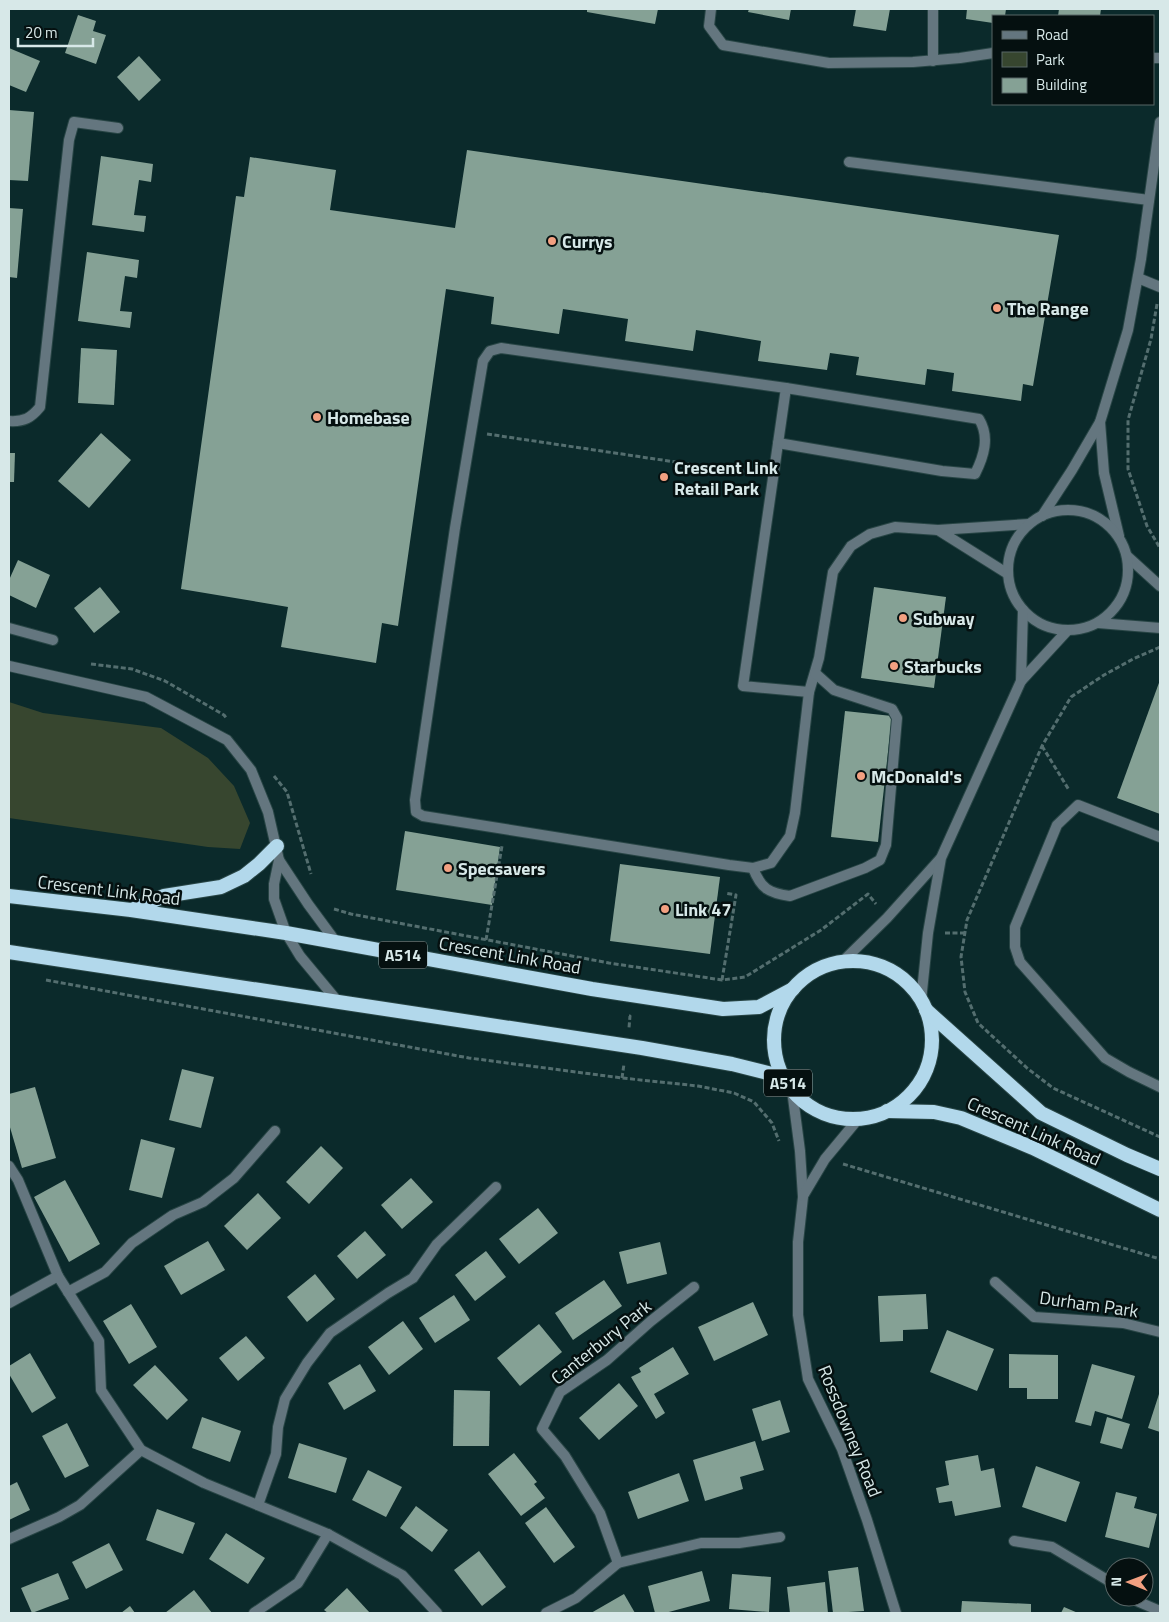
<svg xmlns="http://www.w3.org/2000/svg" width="1169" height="1622" font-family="'Titillium Web',sans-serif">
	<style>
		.green { fill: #37462f }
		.building { fill: #85a195 }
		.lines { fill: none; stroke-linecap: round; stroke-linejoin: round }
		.service-casing { stroke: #284545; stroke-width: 12 }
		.minor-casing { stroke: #284545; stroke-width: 12 }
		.tertiary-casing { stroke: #284545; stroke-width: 12 }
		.trunk-casing { stroke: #284545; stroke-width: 16 }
		.path { stroke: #546e6f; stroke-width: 3; stroke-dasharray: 5 2.5; stroke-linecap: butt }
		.service { stroke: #64767f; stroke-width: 10 }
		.minor { stroke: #64767f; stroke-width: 10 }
		.tertiary { stroke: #64767f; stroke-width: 10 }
		.trunk { stroke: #b2d8eb; stroke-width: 14 }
		.poi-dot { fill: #f2a081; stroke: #051010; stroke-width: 2 }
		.labels { text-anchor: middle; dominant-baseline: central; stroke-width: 5; stroke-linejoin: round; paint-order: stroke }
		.shield { fill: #051010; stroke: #98a7a7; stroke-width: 1 }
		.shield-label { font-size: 16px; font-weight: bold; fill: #d7e8e8 }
		.poi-label { font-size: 18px; font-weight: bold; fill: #d7e8e8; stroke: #051010; text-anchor: start }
		.street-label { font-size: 18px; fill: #d7e8e8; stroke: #051010 }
	</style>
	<rect width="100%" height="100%" fill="#0b2a2b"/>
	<!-- green -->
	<path class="green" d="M9,702L43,713L161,728L208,758L234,786L250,823L240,849L208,847L9,818Z"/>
	<!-- building -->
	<g class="building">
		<path d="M587,9H658L655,24L587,12Z"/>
		<path d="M749,9H791L789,20L748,12Z"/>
		<path d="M856,9H890L886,31L853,26Z"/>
		<path d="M967,9H1006L1005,16H993V23L966,19Z"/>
		<path d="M1059,9H1101L1100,16H1058Z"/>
		<path d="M78,15L96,21L93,31L106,35L96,64L65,53Z"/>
		<path d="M9,48L40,61L26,92L9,85Z"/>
		<path d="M139,56L161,80L139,101L117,77Z"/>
		<path d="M9,110L34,112L28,181L9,180Z"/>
		<path d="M467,150L1059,235L1033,386L1023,384L1021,401L952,391L954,373L927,369L925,385L856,375L859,357L830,353L827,370L758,361L761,341L696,330L693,351L625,341L628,319L563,309L559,334L491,324L494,297L446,289L398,626L382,623L376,663L281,647L288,607L181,589L236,196L244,197L250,157L336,170L330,210L455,228Z"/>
		<path d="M101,156L153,164L151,182L139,180L134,215L146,216L144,232L92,225Z"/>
		<path d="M9,208L23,209L17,278L9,277Z"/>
		<path d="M87,252L139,260L137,278L125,276L120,311L132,312L130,328L78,321Z"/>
		<path d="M81,348L117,350L114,405L78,403Z"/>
		<path d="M101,433L131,460L89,508L58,481Z"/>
		<path d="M9,453H15L14,482H9Z"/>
		<path d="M18,560L50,575L36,608L9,595V580Z"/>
		<path d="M100,587L120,612L94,633L74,608Z"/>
		<path d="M874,587L946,597L934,688L861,678Z"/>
		<path d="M1160,680V814L1117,798Z"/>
		<path d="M845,711L892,716L878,842L831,837Z"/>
		<path d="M405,831L500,847L492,905L396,890Z"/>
		<path d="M620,864L720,877L710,954L610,941Z"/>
		<path d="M182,1069L214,1077L201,1128L169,1120Z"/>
		<path d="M35,1087L56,1158L22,1168L9,1124V1094Z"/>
		<path d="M141,1139L175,1148L162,1198L129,1190Z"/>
		<path d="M321,1146L343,1168L309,1204L286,1182Z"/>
		<path d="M411,1178L433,1202L402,1229L381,1205Z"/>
		<path d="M65,1180L100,1244L69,1262L34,1197Z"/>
		<path d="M258,1193L281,1218L247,1250L224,1226Z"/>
		<path d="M538,1208L558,1233L519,1264L499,1239Z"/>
		<path d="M365,1231L386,1255L357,1279L337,1256Z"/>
		<path d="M208,1241L225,1270L181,1295L164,1266Z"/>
		<path d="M660,1242L667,1274L627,1284L619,1252Z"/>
		<path d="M486,1251L506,1277L475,1301L455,1275Z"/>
		<path d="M315,1274L335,1299L307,1322L287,1297Z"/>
		<path d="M604,1280L622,1306L573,1340L555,1313Z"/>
		<path d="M926,1294L928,1329L903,1330V1341L880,1342L878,1296Z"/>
		<path d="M454,1295L470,1320L435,1343L419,1318Z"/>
		<path d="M753,1302L768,1335L714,1361L698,1327Z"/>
		<path d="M131,1304L157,1347L129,1364L103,1321Z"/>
		<path d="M403,1321L423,1349L389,1375L368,1347Z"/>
		<path d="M539,1324L562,1352L520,1386L497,1358Z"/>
		<path d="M947,1330L994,1349L977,1391L930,1372Z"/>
		<path d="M246,1336L265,1358L238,1381L219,1358Z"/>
		<path d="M673,1347L689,1374L654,1394L665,1413L656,1419L631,1377L641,1372L639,1368Z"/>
		<path d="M30,1353L56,1398L32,1413L9,1374V1366Z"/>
		<path d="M1009,1354L1058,1355V1399H1027V1388H1009Z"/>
		<path d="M360,1364L376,1391L344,1410L328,1383Z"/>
		<path d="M1092,1364L1135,1376L1122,1419L1095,1411L1091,1426L1075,1422Z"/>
		<path d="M155,1365L188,1400L167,1420L133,1385Z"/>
		<path d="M619,1383L638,1406L599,1440L579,1418Z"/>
		<path d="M454,1390L490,1391L489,1446H453Z"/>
		<path d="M1160,1391V1432L1148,1428Z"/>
		<path d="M780,1400L790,1432L762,1441L752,1409Z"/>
		<path d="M202,1417L241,1431L230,1462L192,1448Z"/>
		<path d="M1107,1417L1130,1424L1122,1449L1100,1443Z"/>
		<path d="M67,1423L89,1466L65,1478L42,1436Z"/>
		<path d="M755,1441L764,1470L740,1477L743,1489L705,1501L693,1460Z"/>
		<path d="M299,1443L347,1458L336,1493L288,1478Z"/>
		<path d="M514,1453L537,1482L534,1484L545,1498L521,1516L488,1474Z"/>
		<path d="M978,1455L981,1471L994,1468L1001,1507L955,1516L952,1501L939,1503L936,1488L949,1485L945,1461Z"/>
		<path d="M1036,1466L1080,1482L1066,1522L1022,1507Z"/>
		<path d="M368,1470L402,1487L386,1517L352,1500Z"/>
		<path d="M679,1473L689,1501L638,1519L628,1492Z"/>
		<path d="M17,1482L30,1510L9,1520V1486Z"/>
		<path d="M1116,1492L1137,1497L1134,1508L1157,1514L1149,1548L1105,1537Z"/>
		<path d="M416,1506L448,1530L432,1552L400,1528Z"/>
		<path d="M546,1507L575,1547L554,1563L525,1523Z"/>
		<path d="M157,1509L195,1523L183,1554L146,1540Z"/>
		<path d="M226,1533L265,1558L248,1584L209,1559Z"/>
		<path d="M109,1543L123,1570L86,1589L72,1562Z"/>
		<path d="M479,1551L506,1587L482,1606L454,1570Z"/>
		<path d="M858,1567L864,1611L833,1613L828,1571Z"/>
		<path d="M702,1571L710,1601L665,1613H655L648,1586Z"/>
		<path d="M58,1573L69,1599L32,1613L21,1588Z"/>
		<path d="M732,1574L771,1577L769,1612L729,1609Z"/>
		<path d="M825,1582L828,1613H790L787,1587Z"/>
		<path d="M347,1588L370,1613H328L324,1610Z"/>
		<path d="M194,1590L212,1613H165Z"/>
		<path d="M624,1594L635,1613H591Z"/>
		<path d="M962,1601L1031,1604V1613H961Z"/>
		<path d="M130,1606L135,1613H121Z"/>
		<path d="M1064,1607L1078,1613H1061Z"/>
	</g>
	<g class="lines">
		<!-- service casing -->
		<g class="service-casing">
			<g id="service">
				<path d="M849,162L1149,200"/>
				<path d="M1138,278L1160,287"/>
				<path d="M786,388L743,686L809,692"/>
				<path d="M778,443L942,471L975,474C984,456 990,437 979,419L786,388L501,348L490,351L483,361L455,528L415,800L416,812L423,816L729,865L753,868L771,863L790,836L795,813L809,692L819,658L833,572L851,546L870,534L895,527L938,530L1029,524"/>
				<path d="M938,530L1008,574"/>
				<path d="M1127,556L1160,586"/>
				<path d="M1098,623L1160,628"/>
				<path d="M1160,837L1078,805L1057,825L1015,927V947L1020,962L1105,1058L1129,1072L1160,1087"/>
				<path d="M753,868C761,889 769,893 790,896L865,868L880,860L886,845L897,718L892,709L834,690L815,673"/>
			</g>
		</g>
		<!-- minor casing -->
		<g class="minor-casing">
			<g id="minor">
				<path d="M711,9L709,26L723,45L829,63L913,62L960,58L993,53"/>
				<path d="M1153,58H1160"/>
				<path d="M933,61V9"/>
				<path d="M9,421C24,422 31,418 40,407L69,140L74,122L118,128"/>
				<path d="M1100,422L1104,473L1119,536"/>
				<circle cx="1068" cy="570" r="60"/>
				<path d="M1042,516L1072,470L1100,422L1128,330L1141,259L1160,122"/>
				<path d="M9,628L53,640"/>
				<path d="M9,666L146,697L227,740L251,770L268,812L279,860L308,904L336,942"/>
				<path d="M1021,681L1023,610"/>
				<path d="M279,860L274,884V899L286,933L300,956L339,1003"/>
				<path d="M842,962L887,918L940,859"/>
				<path d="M921,1001L928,933L941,858L1021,681L1067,631"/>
				<path d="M9,1166L18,1180L58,1276L99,1341L101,1390L141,1450L204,1483L328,1534L402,1575L437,1613"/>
				<path d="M995,1282L1034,1317L1123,1323L1160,1332"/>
				<path d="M68,1292L105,1272L132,1243L173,1215L203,1202L234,1178L275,1131"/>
				<path d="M9,1303L58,1276"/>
				<path d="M258,1505L276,1454L278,1427L285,1399L307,1363L330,1333L388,1293L413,1278L437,1244L496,1187"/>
				<path d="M9,1539L59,1517L80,1505L141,1450"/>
				<path d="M1014,1541L1052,1547L1114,1584"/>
				<path d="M618,1563L701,1543H739L780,1537"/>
				<path d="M1132,1597L1139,1602L1160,1611"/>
				<path d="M254,1613L298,1583L328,1534"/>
				<path d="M546,1613L576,1598L618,1563L600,1513L565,1456L542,1429L560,1392L607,1360L651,1321L694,1287"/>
			</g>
		</g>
		<!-- tertiary casing -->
		<g class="tertiary-casing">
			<g id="tertiary">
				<path d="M792,1090L800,1151L803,1197L798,1242V1315L808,1379L842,1449L867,1520L896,1613"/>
				<path d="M803,1196L825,1159L859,1118"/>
			</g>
		</g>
		<!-- trunk casing -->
		<g class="trunk-casing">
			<g id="trunk">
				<path d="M9,896L131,910L286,933L592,989L723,1009L759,1007L793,989"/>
				<path d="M132,910L164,896L221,887L244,876L259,864L277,846"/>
				<path d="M9,952L642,1048L732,1064L784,1077"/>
				<circle cx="853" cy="1040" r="79"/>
				<path d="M926,1010L1041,1113L1127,1155L1160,1169"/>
				<path d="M887,1111L934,1112L961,1118L1033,1148L1160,1210"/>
			</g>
		</g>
		<!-- path -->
		<g class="path">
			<path d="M1157,304L1151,339L1128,420V469L1147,526L1160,548"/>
			<path d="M487,434L756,474"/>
			<path d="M1160,647L1133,659L1104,675L1071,697L1042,746L967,920L961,957L965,992L978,1023L1027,1068L1053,1088L1160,1137"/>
			<path d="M91,664L132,669L165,681L224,715L227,719"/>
			<path d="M1042,746L1069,790"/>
			<path d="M274,776L287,792L311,874"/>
			<path d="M334,909L351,914L609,963L722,980L745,977L821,930L868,894L876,904"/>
			<path d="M945,933H964"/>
			<path d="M486,940L502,846"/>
			<path d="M46,980L469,1058L622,1078L698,1086L734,1093L754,1102L772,1123L779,1141"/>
			<path d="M722,980L736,895L725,893"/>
			<path d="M629,1016H630L629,1028"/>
			<path d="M622,1078L624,1064"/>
			<path d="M843,1164L1160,1259"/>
		</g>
		<!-- service -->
		<use href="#service" class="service"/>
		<!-- minor -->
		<use href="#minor" class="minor"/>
		<!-- tertiary -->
		<use href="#tertiary" class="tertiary"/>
		<!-- trunk -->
		<use href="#trunk" class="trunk"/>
	</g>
	<!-- markers -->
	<g class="poi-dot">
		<circle cx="552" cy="241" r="5"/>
		<circle cx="997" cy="308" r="5"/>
		<circle cx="317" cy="417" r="5"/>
		<circle cx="664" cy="477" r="5"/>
		<circle cx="903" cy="618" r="5"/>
		<circle cx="894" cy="666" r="5"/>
		<circle cx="861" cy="776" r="5"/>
		<circle cx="448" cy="868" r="5"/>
		<circle cx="665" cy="909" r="5"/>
	</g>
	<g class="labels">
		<!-- shield labels -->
		<g class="shield">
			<rect x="379" y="941.5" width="48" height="27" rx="4"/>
			<rect x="764" y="1069.5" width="48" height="27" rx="4"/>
		</g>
		<g class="shield-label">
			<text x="403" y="955">A514</text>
			<text x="788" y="1083">A514</text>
		</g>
		<!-- poi labels -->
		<g class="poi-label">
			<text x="562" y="241">Currys</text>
			<text x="1007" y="308">The Range</text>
			<text x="327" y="417">Homebase</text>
			<text x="674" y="467">Crescent Link<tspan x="674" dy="21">Retail Park</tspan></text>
			<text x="913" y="618">Subway</text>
			<text x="904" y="666">Starbucks</text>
			<text x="871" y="776">McDonald's</text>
			<text x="458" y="868">Specsavers</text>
			<text x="675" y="909">Link 47</text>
		</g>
		<!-- street labels -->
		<g class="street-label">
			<text transform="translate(109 890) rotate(7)">Crescent Link Road</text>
			<text transform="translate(510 955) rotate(10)">Crescent Link Road</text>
			<text transform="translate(1034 1131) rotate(24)">Crescent Link Road</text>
			<text transform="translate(1089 1304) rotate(8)">Durham Park</text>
			<text transform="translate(601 1342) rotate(-39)">Canterbury Park</text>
			<text transform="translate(850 1431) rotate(68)">Rossdowney Road</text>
		</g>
	</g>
	<!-- border -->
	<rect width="1169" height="1622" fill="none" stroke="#d7e8e8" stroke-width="20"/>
	<!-- legend -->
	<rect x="992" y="15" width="162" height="90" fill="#051010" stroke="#596666"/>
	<rect x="1002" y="31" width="25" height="8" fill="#64767f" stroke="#596666"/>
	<text x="1036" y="40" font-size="15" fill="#d7e8e8">Road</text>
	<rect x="1002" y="52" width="25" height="15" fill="#37462f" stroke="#596666"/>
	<text x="1036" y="65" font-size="15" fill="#d7e8e8">Park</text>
	<rect x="1002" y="78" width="25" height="15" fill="#85a195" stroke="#596666"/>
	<text x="1036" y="90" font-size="15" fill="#d7e8e8">Building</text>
	<!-- north arrow -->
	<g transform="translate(1129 1582) rotate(271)"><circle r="24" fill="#051010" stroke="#596666"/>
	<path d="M0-4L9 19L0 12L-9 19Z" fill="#f2a081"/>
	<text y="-8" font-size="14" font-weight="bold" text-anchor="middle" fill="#d7e8e8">N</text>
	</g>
	<!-- scale -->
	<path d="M18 38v8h75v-8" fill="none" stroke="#d7e8e8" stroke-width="2.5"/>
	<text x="25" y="38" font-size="15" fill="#d7e8e8" stroke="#051010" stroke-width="4" paint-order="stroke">20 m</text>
</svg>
